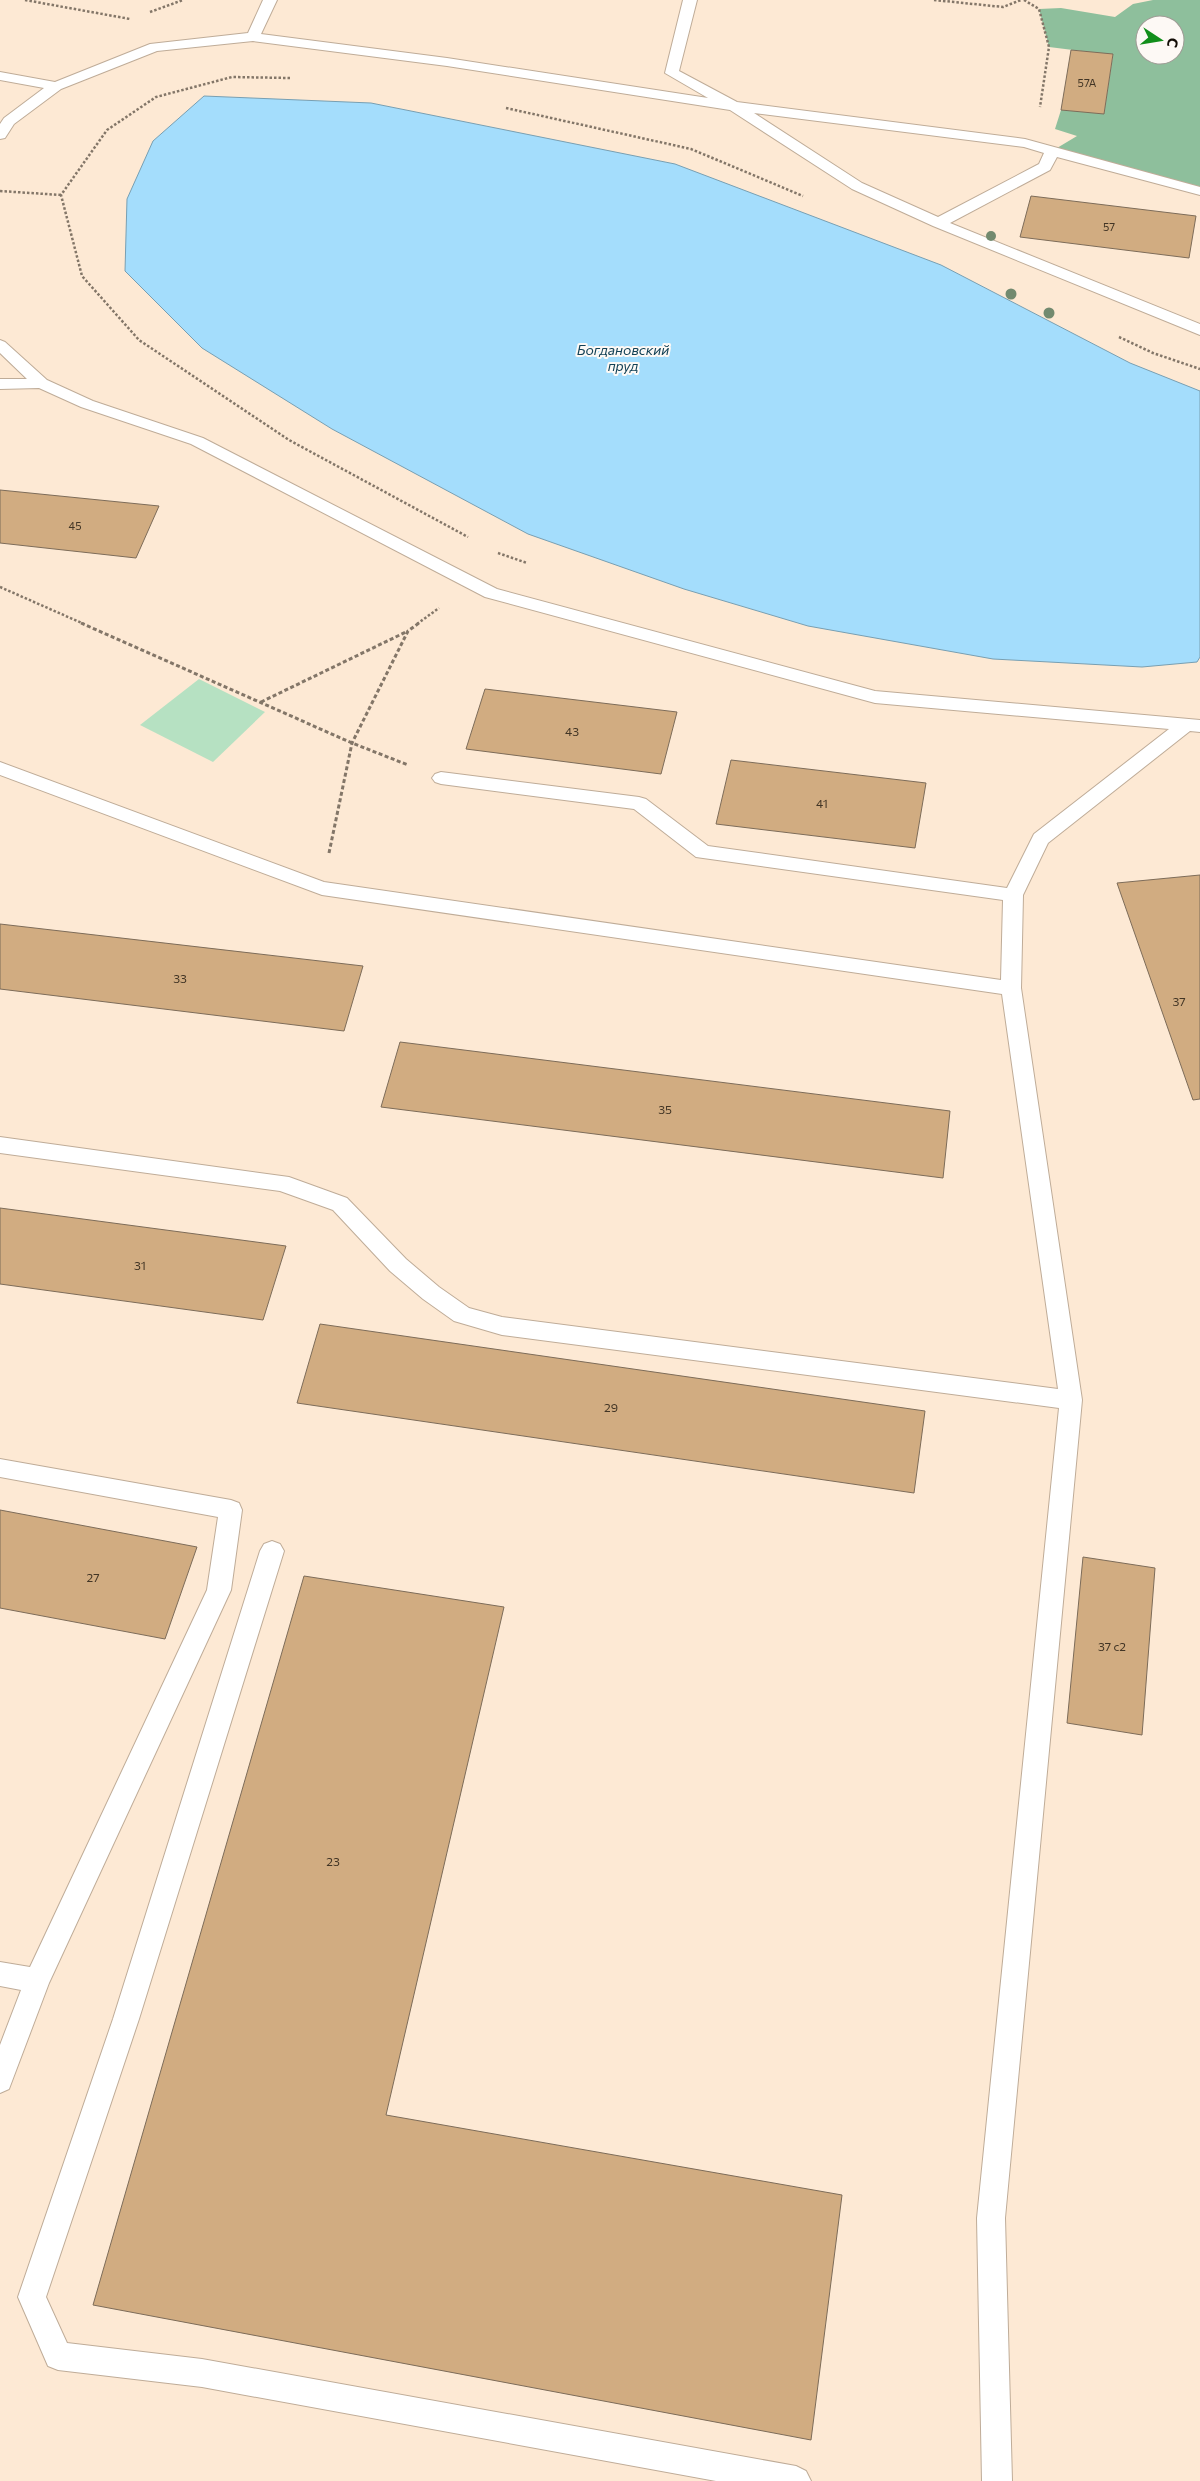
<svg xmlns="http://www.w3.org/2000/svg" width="1200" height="2481" font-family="Commissioner,sans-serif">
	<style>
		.green { fill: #b6e1c2 }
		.forest { fill: #8ebf9c; fill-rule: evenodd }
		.water { fill: #a4ddfc; stroke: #789fb2 }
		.building { fill: #d1ac81; stroke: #7d6c59 }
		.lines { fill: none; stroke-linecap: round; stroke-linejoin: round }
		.lane-casing { stroke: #bfac98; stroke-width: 2 }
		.path-far1 { stroke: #837668; stroke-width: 2.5; stroke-dasharray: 2.5 2; stroke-linecap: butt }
		.path { stroke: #837668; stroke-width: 3; stroke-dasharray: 4 2.5; stroke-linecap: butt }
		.lane { fill: #fff; fill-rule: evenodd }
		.tree { fill: #728a6f }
		.labels { text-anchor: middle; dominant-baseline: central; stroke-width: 4; stroke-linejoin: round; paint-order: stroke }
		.far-number-label { font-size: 11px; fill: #423525 }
		.number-label { font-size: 12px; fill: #423525 }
		.far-water-label { font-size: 14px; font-style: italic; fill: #124156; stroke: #fdf9f5 }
	</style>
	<rect width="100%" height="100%" fill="#fde9d4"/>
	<!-- green -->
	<path class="green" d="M199,679L265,712L213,762L140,725Z"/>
	<!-- forest -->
	<path class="forest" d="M1153,0H1200V191L1052,151L1077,136L1055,129L1061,110L1104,113L1113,55L1049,47L1039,9L1061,8L1115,17L1133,4ZM1145,25H1175V55H1145Z"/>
	<!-- water -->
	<path class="water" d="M204,96L371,103L675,164L941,265L1130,363L1200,391V657L1197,662L1142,667L993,659L808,626L684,589L528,534L332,429L202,348L125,271L127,199L153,141Z"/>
	<!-- building -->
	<g class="building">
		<path d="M1071,50L1113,54L1104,114L1061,110Z"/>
		<path d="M1031,196L1196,216L1189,258L1020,237Z"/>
		<path d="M0,490L159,506L136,558L0,543Z"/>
		<path d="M485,689L677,712L661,774L466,749Z"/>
		<path d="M731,760L926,783L915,848L716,824Z"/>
		<path d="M1200,875V1099L1193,1100L1117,883Z"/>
		<path d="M0,924L363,966L344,1031L0,989Z"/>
		<path d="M400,1042L950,1111L943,1178L381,1107Z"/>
		<path d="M0,1208L286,1246L263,1320L0,1284Z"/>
		<path d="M320,1324L925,1411L914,1493L297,1403Z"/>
		<path d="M0,1510L197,1547L165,1639L0,1608Z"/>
		<path d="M1083,1557L1155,1568L1142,1735L1067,1723Z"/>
		<path d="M304,1576L504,1607L386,2115L842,2195L811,2440L93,2305Z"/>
	</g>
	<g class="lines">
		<!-- lane casing -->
		<g class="lane-casing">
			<g id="lane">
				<path d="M263,0H277L261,34L447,58L708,98L665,73L683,0H697L679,71L737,102L1025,139L1200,187V195L1057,157L1050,170L950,223L1200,324V335L933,226L852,189L730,110L447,66L253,41L157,51L61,89L14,124L5,138L0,139V124L4,118L44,88L0,80V72L55,82L150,44L248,33ZM754,113L1024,147L1044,153L1039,164L938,217L862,183Z"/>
				<path d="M0,340L5,342L47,380L93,401L203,438L497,589L875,691L1200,720V732L1190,731L1048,843L1023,895L1021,988L1082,1400L1005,2218L1012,2481H982L977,2218L1059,1408L502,1335L454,1321L423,1299L390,1271L333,1210L280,1191L0,1153V1137L289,1177L347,1198L406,1259L439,1287L469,1308L502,1317L1058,1389L1002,994L322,895L0,775V762L324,882L1001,980L1003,900L703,858L696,857L634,809L441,784L435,782L432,778L435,774L441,772L639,797L646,799L708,846L1007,888L1034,834L1169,729L875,703L485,597L191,444L81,407L39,388L0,389V379H27L0,353Z"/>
				<path d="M0,1459L231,1500L239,1503L242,1510L231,1590L49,1983L9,2089L0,2093V2045L21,1990L0,1986V1962L30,1967L207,1590L218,1517L0,1477Z"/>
				<path d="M272,1541L280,1544L284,1551L139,2019L46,2297L67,2343L202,2359L796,2466L806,2471L811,2481H716L202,2387L58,2370L48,2366L18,2297L113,2019L260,1551L264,1544Z"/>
			</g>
		</g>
		<!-- path-far1 -->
		<g class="path-far1">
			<path d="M25,0L130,19"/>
			<path d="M934,0L1003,7L1021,0"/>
			<path d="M1024,0L1039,9L1049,47L1040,107"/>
			<path d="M150,12L183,0"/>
			<path d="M290,78L232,77L156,97L107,130L61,195L82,276L139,340L289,440L468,537"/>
			<path d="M506,108L691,149L803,196"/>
			<path d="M0,191L61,195"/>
			<path d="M1119,337L1153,353L1200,369"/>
			<path d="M498,553L527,563"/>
			<path d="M0,587L84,624"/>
			<path d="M417,624L439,608"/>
		</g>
		<!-- path -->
		<g class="path">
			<path d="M81,623L352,743L408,765"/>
			<path d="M261,702L408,631"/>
			<path d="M329,853L352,743L408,631L419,623"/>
		</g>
		<!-- lane -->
		<use href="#lane" class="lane"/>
	</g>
	<!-- trees -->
	<g class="tree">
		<circle cx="991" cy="236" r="5"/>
		<circle cx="1011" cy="294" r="5.5"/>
		<circle cx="1049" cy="313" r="5.5"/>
	</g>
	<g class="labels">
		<!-- far-number labels -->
		<g class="far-number-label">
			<text x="1087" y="82">57А</text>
			<text x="1109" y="226">57</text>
			<text x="75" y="525">45</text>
		</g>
		<!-- number labels -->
		<g class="number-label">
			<text x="572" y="731">43</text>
			<text x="822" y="803">41</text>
			<text x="180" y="978">33</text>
			<text x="1179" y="1001">37</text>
			<text x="665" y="1109">35</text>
			<text x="140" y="1265">31</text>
			<text x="611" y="1407">29</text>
			<text x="93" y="1577">27</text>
			<text x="1112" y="1646">37 с2</text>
			<text x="333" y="1861">23</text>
		</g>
		<!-- far-water labels -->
		<g class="far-water-label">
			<text x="623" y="349">Богдановский<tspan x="623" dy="16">пруд</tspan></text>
		</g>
	</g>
	<!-- north arrow -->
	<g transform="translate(1160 40) rotate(102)"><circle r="24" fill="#fdf9f5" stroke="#9f9b95"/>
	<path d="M0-4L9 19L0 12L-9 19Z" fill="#118e1a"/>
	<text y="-8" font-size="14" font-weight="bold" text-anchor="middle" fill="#130d06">С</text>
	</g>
</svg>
